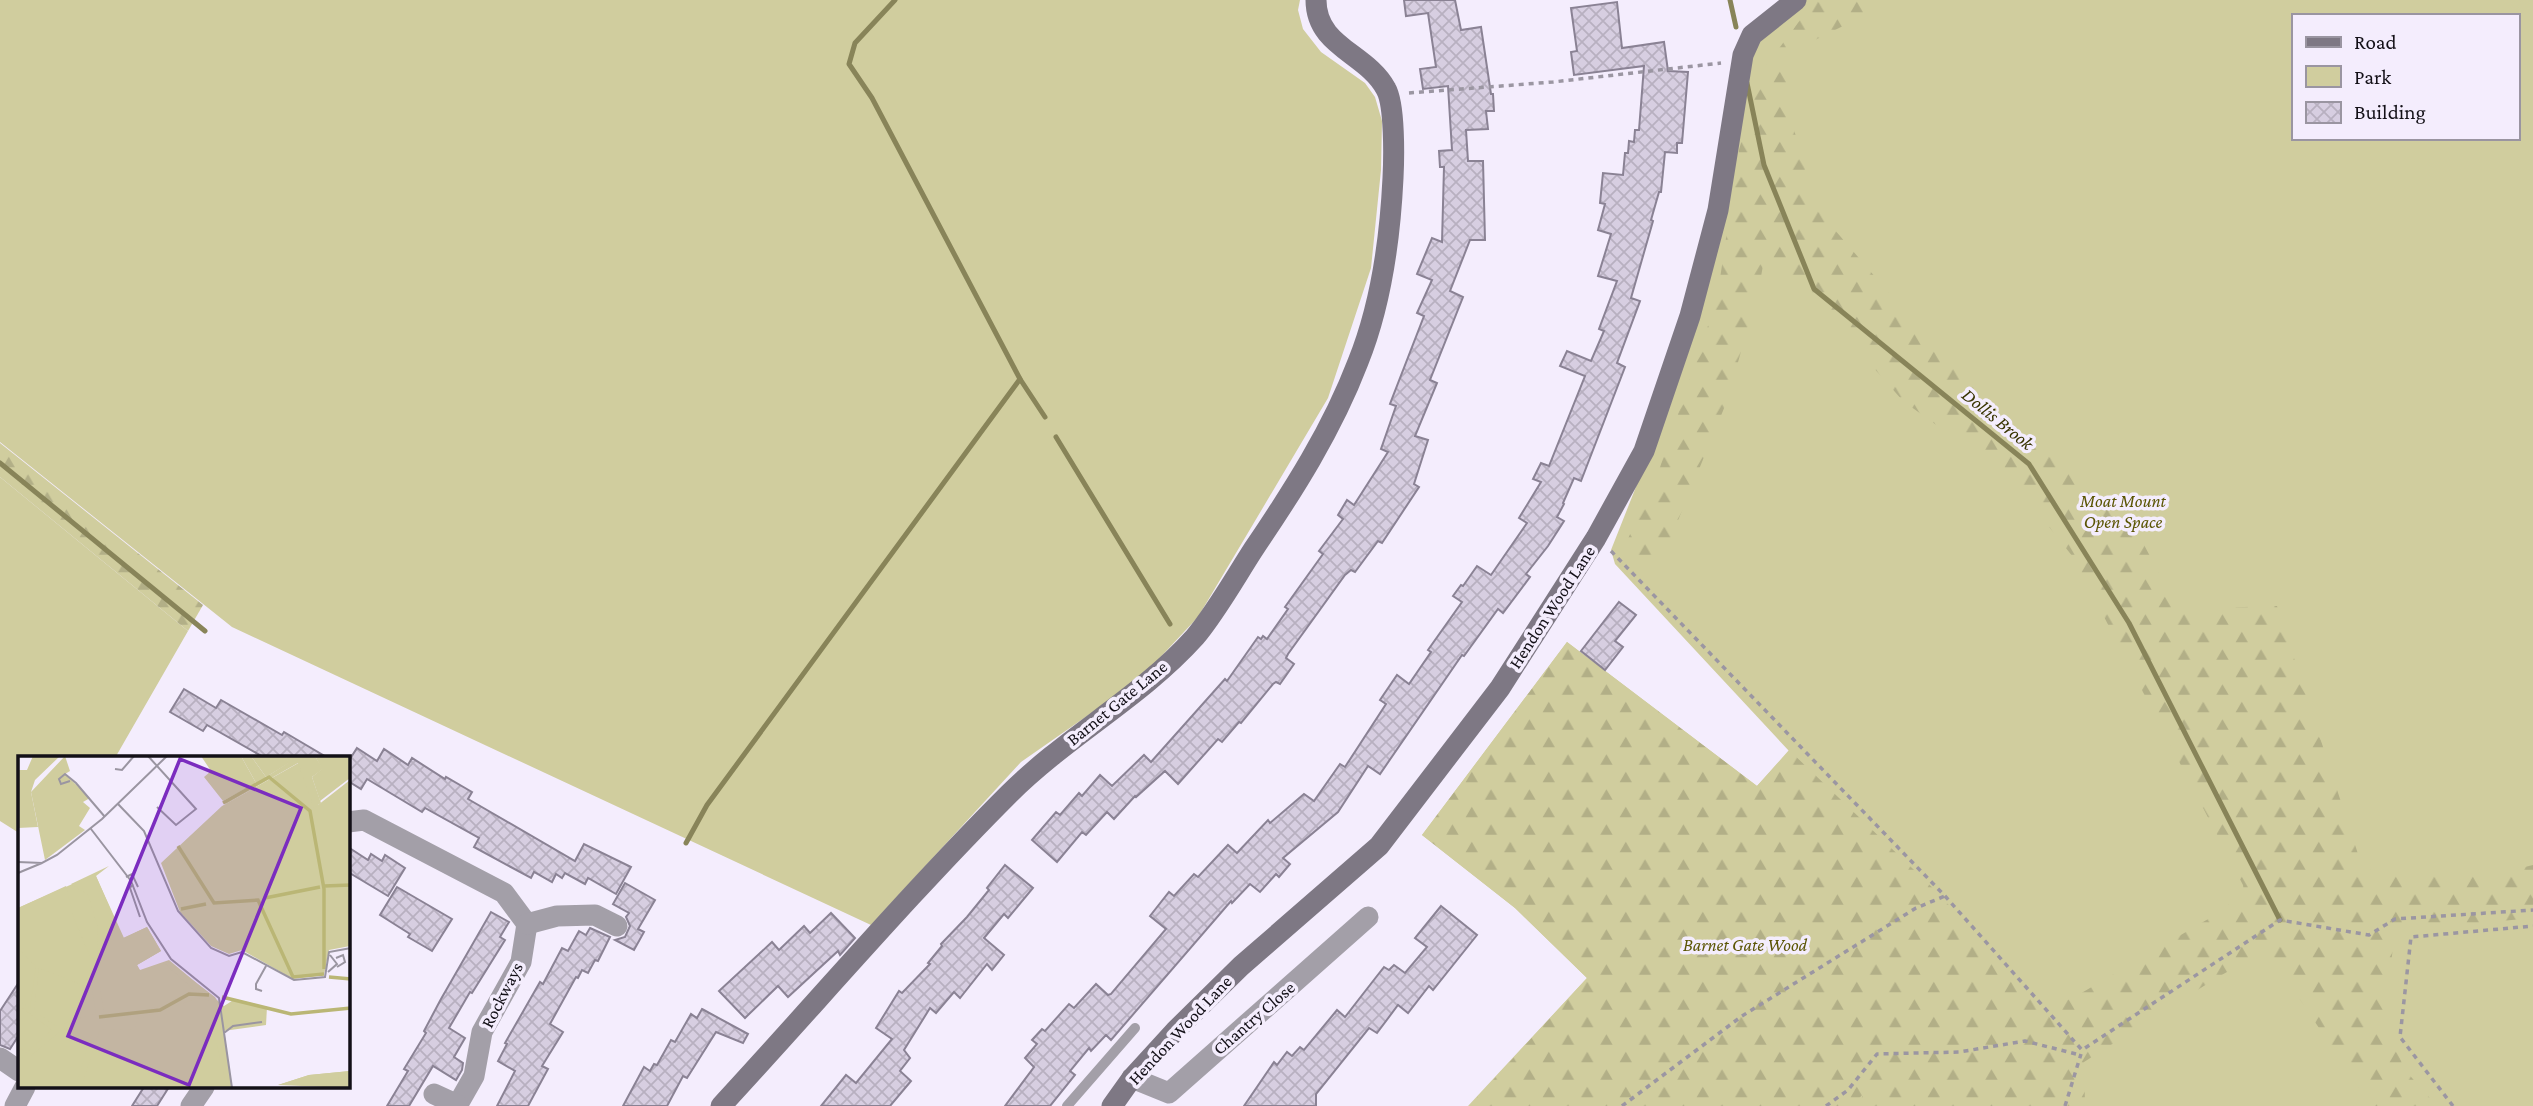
<svg xmlns="http://www.w3.org/2000/svg" width="2533" height="1106" font-family="'Crimson Pro',serif">
	<style>
		.green { fill: #d0cd9e; fill-rule: evenodd }
		.forest { fill: url(#forest-firs) }
		.lines { fill: none; stroke-linecap: round; stroke-linejoin: round }
		.stream { stroke: #888459; stroke-width: 5 }
		.building { fill: url(#building-cross-hatch); stroke: #8a8294; stroke-width: 2 }
		.path { stroke: #9b96a2; stroke-width: 3.5; stroke-dasharray: 5 5; stroke-linecap: butt }
		.lane { stroke: #a39fa8; stroke-width: 10 }
		.street { stroke: #a39fa8; stroke-width: 21 }
		.secondary { stroke: #7e7884; stroke-width: 21 }
		.labels { text-anchor: middle; dominant-baseline: central; stroke-width: 7; stroke-linejoin: round; paint-order: stroke }
		.park-label { font-size: 18px; font-style: italic; fill: #5b5504; stroke: #f4edfd }
		.street-label { font-size: 18px; fill: #131017; stroke: #f4edfd }
		.water-label { font-size: 19px; font-style: italic; fill: #383400; stroke: #f4edfd }
		.inset-river { fill: none; stroke: #bab675; stroke-width: 3.5 }
		.inset-road { fill: none; stroke: #9a95a1; stroke-width: 2 }
		.view { fill: #7b2cbf; fill-opacity: 0.15; stroke: #7b2cbf; stroke-width: 3.5 }
		.inset-edge { fill: none; stroke: #131017; stroke-width: 3.5 }
	</style>
	<defs>
		<pattern id="forest-firs" width="22" height="20" patternUnits="userSpaceOnUse" patternTransform="scale(1.75)"><rect width="22" height="20" fill="#d0cd9e"/><path d="M5 1l3.5 6h-7zM16 11l3.5 6h-7z" fill="#b2af87"/></pattern>
		<pattern id="building-cross-hatch" width="8" height="8" patternUnits="userSpaceOnUse" patternTransform="scale(1.75)"><rect width="8" height="8" fill="#d7cee1"/><path d="M0 0l8 8M0 8l8-8" fill="none" stroke="#b8b0c0"/></pattern>
	</defs>
	<rect width="100%" height="100%" fill="#f4edfd"/>
	<!-- green -->
	<g class="green">
		<path d="M0,0H1300L1298,10L1303,29L1321,52L1365,83L1375,97L1382,121L1381,170L1371,268L1328,398L1198,617L1140,679L1021,762L871,925L232,627L0,442Z"/>
		<path d="M1796,0H2533V1106H1468L1587,978L1515,908L1422,835L1567,642L1757,786L1789,751L1615,564L1611,550L1649,454L1698,320L1743,55ZM2293,16H2517V138H2293Z"/>
		<path d="M0,477L188,631L115,758H19V833L0,821Z"/>
	</g>
	<!-- forest -->
	<g class="forest">
		<path d="M1815,0H1895L1793,51L1788,108L1816,208L1925,335L2126,511L2178,609L2277,606L2358,854L2375,876L2504,872L2533,865V918L2405,930L2393,947L2385,1016L2404,1069L2437,1106H2371L2297,995L2263,952L2218,977L2084,1062L2085,1106H1859L1863,1094L1852,1106H1469L1587,978L1515,908L1422,835L1567,642L1757,786L1789,750L1937,892L2044,1011L2078,995L2215,915L2244,893L2243,885L2073,557L2010,478L1903,401L1802,287L1765,254L1759,288L1727,401L1654,579L1624,547L1655,482L1717,299L1739,150L1760,74Z"/>
		<path d="M0,443L203,605L188,631L0,477Z"/>
	</g>
	<g class="lines">
		<!-- stream -->
		<g class="stream">
			<path d="M1730,0L1736,27"/>
			<path d="M1747,83L1764,165L1814,289L2029,464L2129,623L2280,920"/>
			<path d="M1020,379L1045,417"/>
			<path d="M1056,437L1170,624"/>
			<path d="M0,463L205,631"/>
			<path d="M686,843L707,805L1020,379L872,98L849,64L855,43L895,0"/>
		</g>
	</g>
	<!-- building -->
	<g class="building">
		<path d="M1404,0H1455L1461,30L1481,27L1491,94H1493L1494,111H1486L1488,129L1466,130L1468,161H1483L1485,240H1470L1450,291L1463,297L1430,380L1437,383L1415,436L1428,440L1414,484L1419,487L1382,543L1378,541L1355,572L1351,570L1345,575L1288,654L1286,658L1294,664L1280,684L1276,682L1273,684L1241,723L1239,722L1222,742L1218,739L1178,784L1165,771L1136,797L1135,796L1114,819L1107,812L1086,835L1082,832L1057,862L1032,840L1056,812L1060,815L1079,793L1082,796L1100,775L1112,786L1144,755L1151,762L1225,679L1227,681L1258,637L1261,639L1263,636L1267,639L1288,609L1285,607L1323,554L1319,551L1343,519L1338,515L1347,500L1354,505L1388,452L1381,449L1396,406L1390,404L1424,316L1417,313L1432,280L1417,274L1432,238L1442,242L1444,167H1440L1439,151L1452,150L1448,86L1423,89L1420,69L1436,67L1428,13L1406,16Z"/>
		<path d="M1617,2L1622,48L1664,42L1668,71L1688,72L1682,143H1677V153L1665,152L1661,192H1659L1651,220L1653,221L1631,298L1640,301L1617,363L1625,367L1581,481L1574,478L1563,503L1564,504L1557,517L1564,521L1548,546L1526,574L1530,577L1503,613L1498,609L1464,656L1462,655L1380,774L1368,766L1338,812L1283,858L1290,864L1279,877L1276,874L1260,892L1250,884L1232,903L1231,901L1111,1040L1106,1035L1091,1051L1089,1048L1070,1071L1075,1075L1050,1106H1005L1034,1067L1025,1058L1037,1044L1032,1040L1042,1029L1045,1031L1069,1004L1074,1008L1096,984L1108,995L1111,994L1166,929L1150,916L1169,892L1174,896L1194,874L1198,877L1228,845L1237,853L1268,820L1270,823L1304,794L1314,801L1340,764L1345,767L1386,704L1380,700L1397,675L1409,684L1431,652L1428,650L1462,602L1453,596L1461,585L1463,586L1477,566L1491,575L1527,523L1519,518L1541,482L1533,479L1541,463L1549,466L1585,376L1560,366L1567,351L1591,361L1604,331L1599,329L1617,281L1598,276L1611,234L1598,230L1605,204L1600,203L1603,173L1623,175L1625,153H1628L1629,141L1634,142L1635,130H1639L1644,66L1574,75L1571,52L1577,51L1571,8Z"/>
		<path d="M1619,602L1636,615L1615,641L1623,647L1605,670L1581,651Z"/>
		<path d="M184,689L216,708L221,700L282,735L284,732L328,758H265L207,725L203,731L170,712Z"/>
		<path d="M357,748L377,761L384,749L408,765L412,758L445,779L446,777L472,792L468,799L575,861L584,844L631,867L616,894L588,878L585,884L565,873L562,878L556,874L552,882L534,872L531,878L474,847L479,838L425,808L422,812L367,779L361,789L348,781V762Z"/>
		<path d="M348,847L368,860L371,854L382,861L385,855L405,868L388,896L348,872Z"/>
		<path d="M1005,865L1033,888L1008,918L1004,914L984,938L1004,955L992,970L987,964L960,998L954,992L936,1013L930,1008L904,1050L910,1058L900,1071L911,1081L890,1106H821L846,1075L856,1083L892,1039L876,1028L899,991L902,993L930,964L928,963L942,946L941,944L967,917L989,890L987,888Z"/>
		<path d="M625,883L655,900L638,929L644,932L634,950L615,940L625,937L630,926L626,917L629,913L613,904Z"/>
		<path d="M397,887L452,919L432,951L408,937L410,934L380,915Z"/>
		<path d="M1441,906L1477,935L1433,990L1429,986L1408,1013L1398,1005L1377,1033L1369,1028L1316,1094V1106H1244L1274,1062L1277,1065L1287,1052L1292,1056L1300,1047L1304,1050L1337,1010L1345,1017L1384,967L1389,970L1394,965L1405,973L1427,947L1415,938Z"/>
		<path d="M491,912L509,922L500,937L505,940L472,993L470,992L449,1028L465,1038L454,1057L463,1063L462,1070L456,1080L433,1066L409,1106H387L408,1071L404,1069L426,1033L424,1031L441,999Z"/>
		<path d="M831,913L855,938L840,955L838,951L788,997L778,986L745,1018L719,991L772,942L779,950L804,926L810,933Z"/>
		<path d="M590,928L610,937L598,961L595,960L588,973L582,970L578,978L576,977L550,1024L563,1032L542,1066L548,1069L528,1106H497L515,1071L498,1061L507,1044L505,1043L540,982L543,984L562,948L568,951L579,931L586,935Z"/>
		<path d="M19,982V1035L10,1049L0,1045V1011Z"/>
		<path d="M702,1009L748,1034L743,1043L716,1032L687,1078L683,1076L667,1106H623L644,1067L650,1071L654,1064L657,1065L671,1040L675,1042L691,1014L697,1018Z"/>
		<path d="M144,1087H169L157,1106H132Z"/>
	</g>
	<g class="lines">
		<!-- path -->
		<g class="path">
			<path d="M1409,93L1553,82L1721,63"/>
			<path d="M1611,551L1945,896L2082,1050L2280,920L2369,935L2395,919L2533,910"/>
			<path d="M1622,1106L1742,1016L1916,908L1945,896"/>
			<path d="M1826,1106L1848,1090L1877,1054L1959,1052L2025,1041L2080,1055"/>
			<path d="M2065,1106L2081,1054"/>
			<path d="M2453,1106L2400,1037L2411,937L2533,926"/>
		</g>
		<!-- lane -->
		<path class="lane" d="M1067,1106L1135,1028"/>
		<!-- street -->
		<g class="street">
			<path d="M348,822L364,820L504,893L527,924L521,962L482,1032L474,1076L457,1106"/>
			<path d="M527,924L557,916L595,915L617,926"/>
			<path d="M0,1058L19,1071"/>
			<path d="M1132,1078L1169,1093L1368,917"/>
			<path d="M434,1094L458,1105"/>
			<path d="M15,1106L25,1087"/>
			<path d="M191,1106L204,1087"/>
		</g>
		<!-- secondary -->
		<g class="secondary">
			<path d="M721,1106C817,1002 909,894 1009,794C1067,736 1140,698 1195,637C1216,612 1235,578 1253,550C1293,491 1332,430 1358,362C1381,305 1390,240 1393,178C1394,158 1395,105 1386,89C1367,53 1316,47 1316,0"/>
			<path d="M1112,1106L1132,1078L1175,1031L1241,966L1379,846L1500,688L1596,538L1644,451L1690,316L1718,210L1743,55L1752,35L1796,0"/>
		</g>
	</g>
	<g class="labels">
		<!-- park labels -->
		<g class="park-label">
			<text x="2123" y="501">Moat Mount<tspan x="2123" dy="21">Open Space</tspan></text>
			<text x="1745" y="945">Barnet Gate Wood</text>
		</g>
		<!-- street labels -->
		<g class="street-label">
			<text transform="translate(1552 607) rotate(-57)">Hendon Wood Lane</text>
			<text transform="translate(1117 703) rotate(-39)">Barnet Gate Lane</text>
			<text transform="translate(502 995) rotate(-63)">Rockways</text>
			<text transform="translate(1254 1018) rotate(-41)">Chantry Close</text>
			<text transform="translate(1180 1030) rotate(-47)">Hendon Wood Lane</text>
		</g>
		<!-- water labels -->
		<g class="water-label">
			<text transform="translate(1998 419) rotate(39)">Dollis Brook</text>
		</g>
	</g>
	<!-- overview -->
	<g transform="translate(18 756)">
		<rect width="332" height="332" fill="#f4edfd"/>
		<path d="M47,0L52,15L47,18L72,42L65,46L72,52L61,70L67,74L27,104L13,36ZM183,0H223L238,27L205,45L186,21L193,15ZM233,0H268L271,7L248,21ZM297,0H332V22L302,45L294,21L304,13ZM284,5L300,49L332,24V190L311,194L306,219L275,223L224,194L211,198L193,190L162,156L143,107L204,50ZM77,118L106,182L129,171L143,195L119,209L122,214L151,204L206,250L217,243L249,251L248,269L205,275L214,332H0V152ZM332,315V332L260,329L291,319Z" fill="#d0cd9e"/>
		<path d="M15,0H42L17,24L13,36L20,71L0,72V14H9ZM223,0H233L248,21L270,7L268,0H297L305,13L294,21L303,47L296,52L280,7L208,48L205,45L238,27ZM91,110L78,120L105,182L129,171L143,195L119,209L122,215L82,231L86,258L130,254L176,234L146,207L151,206L197,241L203,251L214,332H209L198,285V246L180,242L120,263L116,274L82,273L63,332H59V326L75,274L60,268L44,274L10,302V332H6V303L0,299V290L8,297L34,274L0,249V244L12,252L18,210L0,193V152L48,130L56,163L72,200L80,206L79,168L70,139L53,128ZM21,212L74,233L78,257L38,270L16,255ZM332,315V320L309,324L308,332L298,328L260,329L291,319Z" fill="#d0cd9e" fill-rule="evenodd"/>
		<path class="inset-river" d="M205,47L251,21L292,55L306,133V213M160,90L196,147L240,144L275,221L306,218M306,130L333,129M247,142L302,131M163,153L188,148M311,221L333,223M204,241L273,258L333,252M81,261L142,254L171,238L191,239"/>
		<path class="inset-road" d="M130,0L178,53L158,69L139,51M97,13L104,14L116,0M52,25L43,28L41,23L47,18L58,27L87,61M100,48L126,75L160,155L193,192L211,200L224,196L276,224L307,221L311,196L333,192M73,73L113,125L129,166L153,203L201,242L214,332M0,106L24,107L39,99L84,63L149,0M0,117L24,107M108,121L114,118L120,131M115,128L112,132L122,161M318,202L325,199L327,206L319,211M310,216L319,208L312,199M244,235L238,233V228L248,210M206,277L215,270L244,266"/>
		<path class="view" d="M162,3L283,52L171,329L50,280Z"/>
		<rect width="332" height="332" class="inset-edge"/>
	</g>
	<!-- legend -->
	<rect x="2292" y="14" width="228" height="126" fill="#f4edfd" stroke="#9a95a1" stroke-width="2"/>
	<rect x="2306" y="37" width="35" height="10" fill="#7e7884" stroke="#9a95a1" stroke-width="2"/>
	<text x="2354" y="49" font-size="21" fill="#131017">Road</text>
	<rect x="2306" y="66" width="35" height="21" fill="#d0cd9e" stroke="#9a95a1" stroke-width="2"/>
	<text x="2354" y="84" font-size="21" fill="#131017">Park</text>
	<rect x="2306" y="102" width="35" height="21" fill="url(#building-cross-hatch)" stroke="#9a95a1" stroke-width="2"/>
	<text x="2354" y="119" font-size="21" fill="#131017">Building</text>
</svg>
